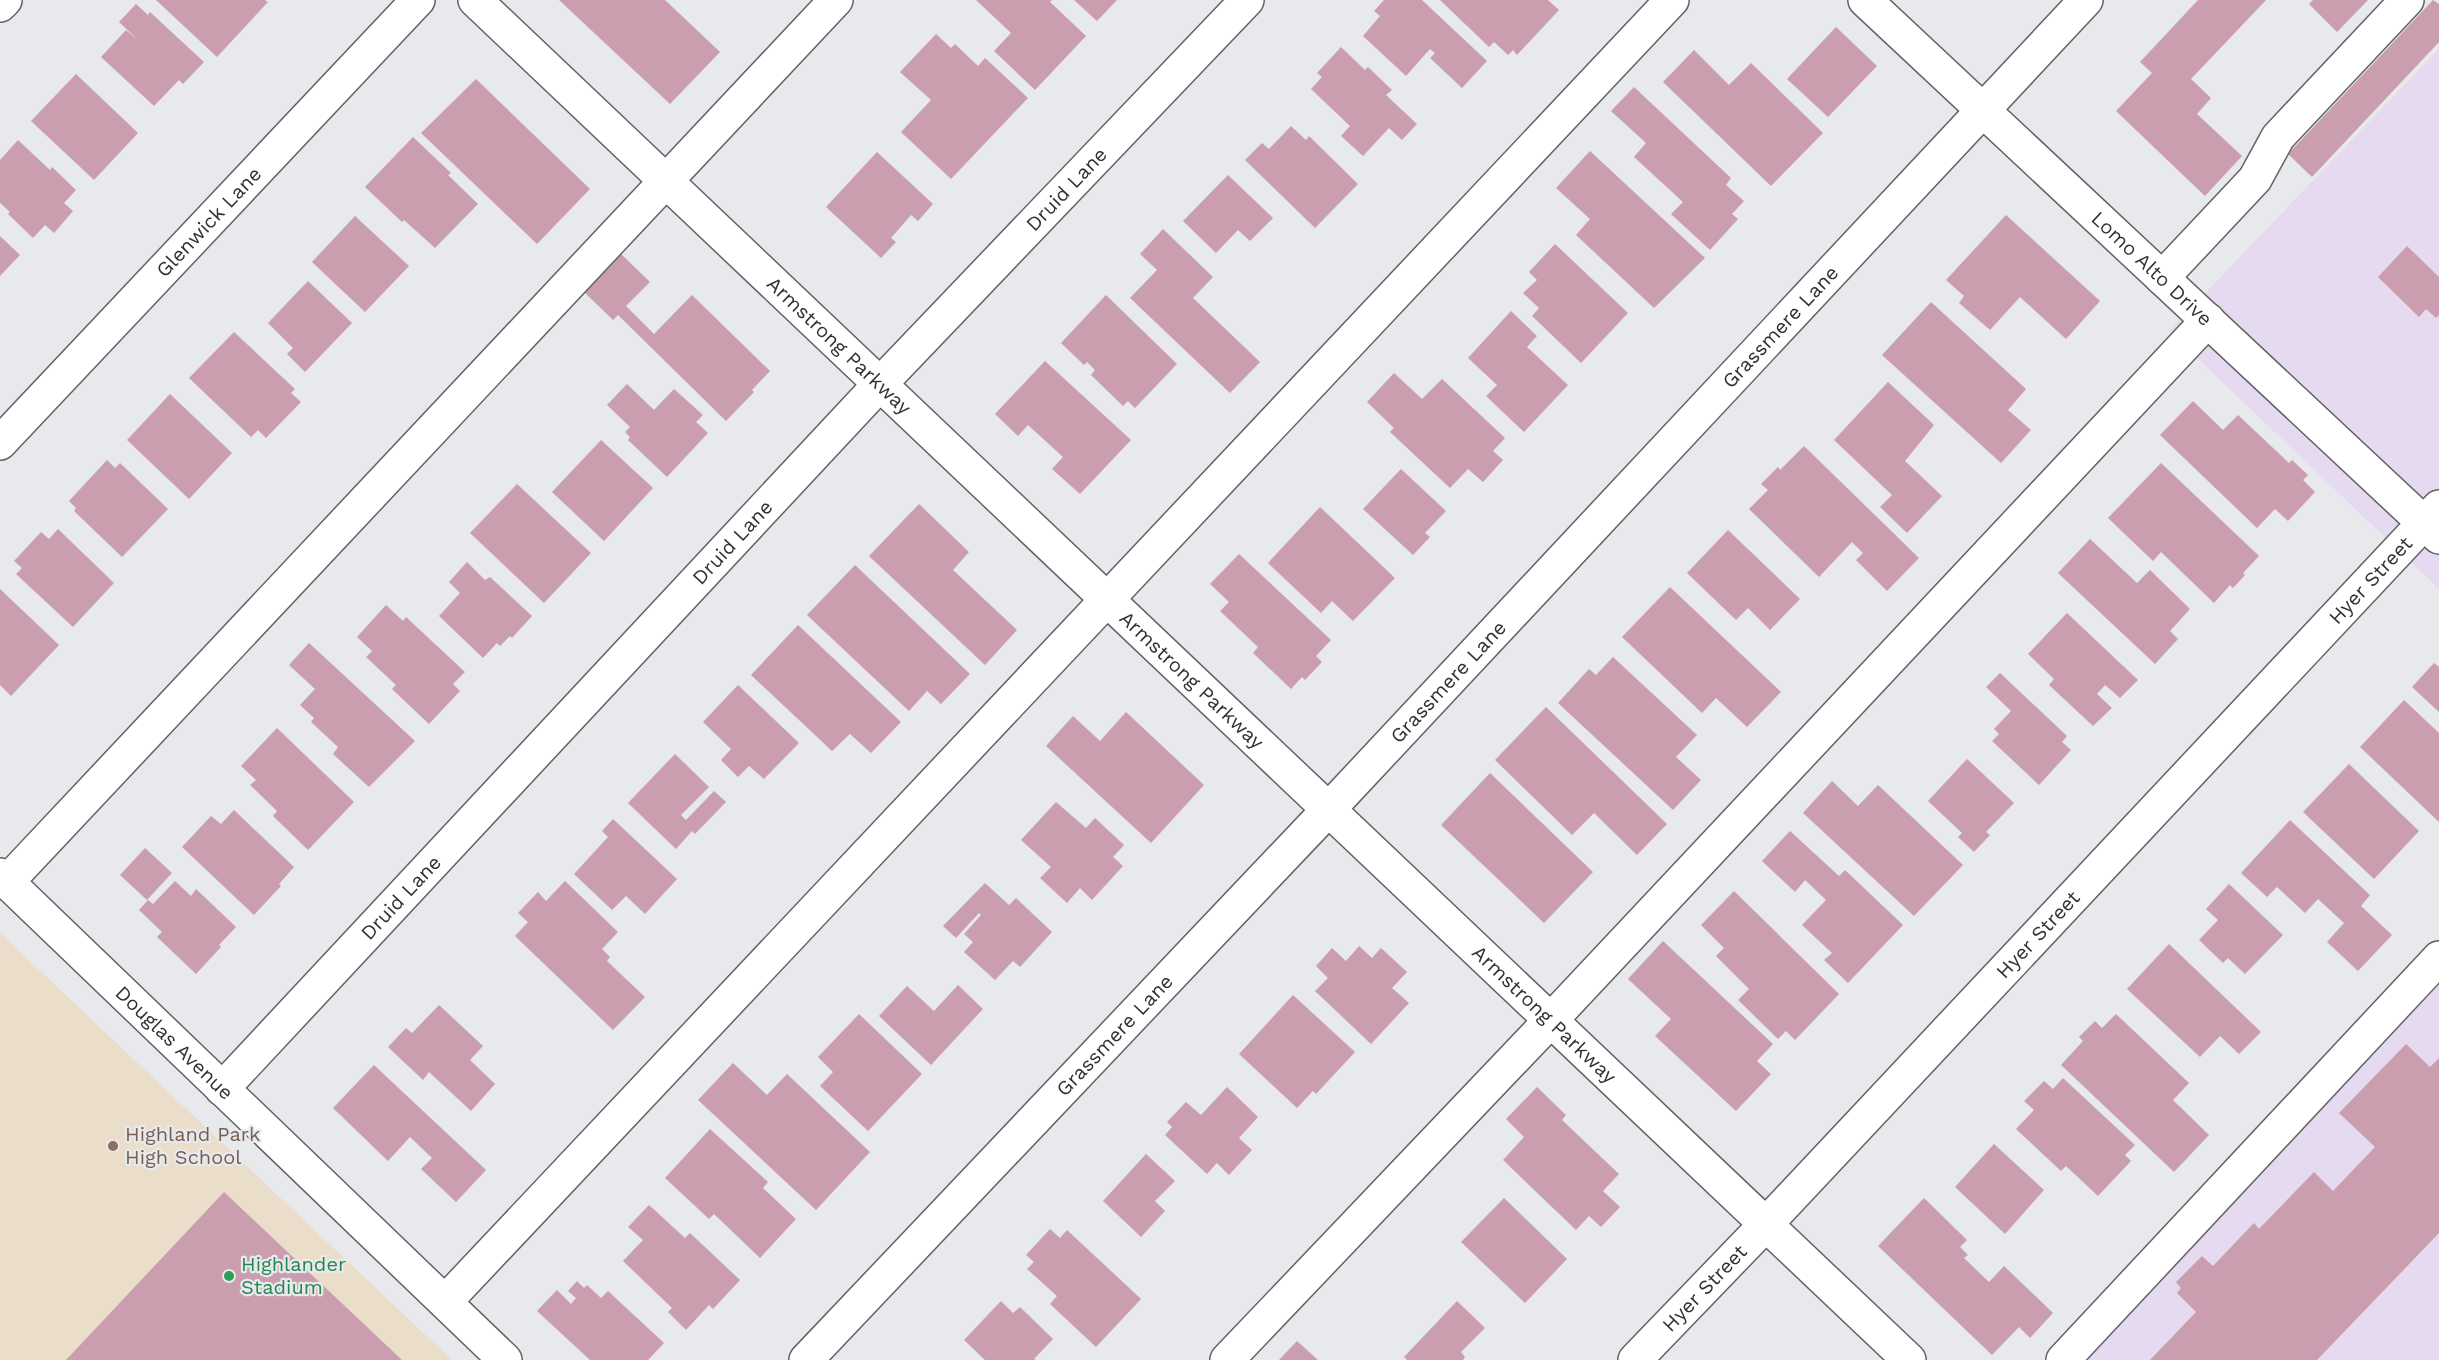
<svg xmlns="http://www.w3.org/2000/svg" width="2439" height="1360" font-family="'Work Sans',sans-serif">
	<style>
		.commercial { fill: #e5daef }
		.education { fill: #eaddca }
		.building { fill: #ca9eae }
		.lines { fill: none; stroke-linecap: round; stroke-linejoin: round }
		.minor-casing { stroke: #616365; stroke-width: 36 }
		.minor { stroke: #fff; stroke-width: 33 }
		.education-dot { fill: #8d6e63; stroke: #e7e9ec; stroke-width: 2 }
		.leisure-dot { fill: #2e9e5b; stroke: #e7e9ec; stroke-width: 2 }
		.labels { text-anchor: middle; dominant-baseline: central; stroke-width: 4.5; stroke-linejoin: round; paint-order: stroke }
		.street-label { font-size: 20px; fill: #313233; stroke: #e7e9ec }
		.education-label { font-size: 20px; fill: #785e54; stroke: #e7e9ec; text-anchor: start }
		.leisure-label { font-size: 20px; fill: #27864d; stroke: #e7e9ec; text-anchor: start }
	</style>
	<rect width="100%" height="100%" fill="#e7e9ec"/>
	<!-- commercial -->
	<g class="commercial">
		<path d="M2439,49V589L2169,331Z"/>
		<path d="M2439,950V1360H2056Z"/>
	</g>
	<!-- education -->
	<path class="education" d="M0,933L452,1360H0Z"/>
	<!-- building -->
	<g class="building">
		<path d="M156,0H265L268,2L217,57Z"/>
		<path d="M559,0H665L720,52L670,104Z"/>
		<path d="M976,0H1052L1050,2L1086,36L1035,90L994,51L1011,33Z"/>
		<path d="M1074,0H1117L1097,21Z"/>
		<path d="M1384,0H1422L1487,61L1462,88L1430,58L1435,53L1430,49L1406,76L1363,36L1380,16L1374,11Z"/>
		<path d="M1440,0H1548L1559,10L1517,55L1513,50L1508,55L1494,42L1489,47Z"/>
		<path d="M2198,0H2266L2191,79L2211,98L2197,114L2242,156L2205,196L2116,111L2152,73L2140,62Z"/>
		<path d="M2313,0H2368L2337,32L2309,4Z"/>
		<path d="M2433,0L2439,4V42L2312,177L2288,154Z"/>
		<path d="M136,4L148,15L150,12L204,62L183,84L179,80L154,106L101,57L126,30L139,41L119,22Z"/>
		<path d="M1836,27L1877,66L1828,117L1787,79Z"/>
		<path d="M936,34L951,48L955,44L978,66L985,58L1028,98L951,179L901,132L931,100L900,72Z"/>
		<path d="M1341,47L1365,70L1368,67L1392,90L1386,95L1417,124L1402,140L1389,128L1363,156L1341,136L1350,126L1311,89L1322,77L1317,73Z"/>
		<path d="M1694,50L1729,85L1751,63L1823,133L1771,186L1663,82Z"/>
		<path d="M76,74L138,133L94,180L31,121Z"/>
		<path d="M476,79L590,189L537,244L421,133Z"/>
		<path d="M1634,87L1731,178L1726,185L1744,201L1732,214L1738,219L1710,250L1671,214L1683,202L1634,157L1646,143L1611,111Z"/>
		<path d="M1291,126L1306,140L1309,136L1358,184L1315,228L1245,160L1262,143L1269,149Z"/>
		<path d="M413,137L451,173L448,175L478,204L435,248L404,220L402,222L365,187Z"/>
		<path d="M18,140L50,170L52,167L76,190L64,203L73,211L54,233L45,225L33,238L8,214L10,212L0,203V160Z"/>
		<path d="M1590,151L1705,258L1654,308L1576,235L1590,219L1556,188Z"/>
		<path d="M877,152L933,204L918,221L911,215L891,238L896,242L881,258L826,207Z"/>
		<path d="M1228,175L1273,218L1250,241L1238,230L1216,253L1183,221Z"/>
		<path d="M2006,215L2100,301L2066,339L2020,297L1990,330L1959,303L1964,296L1946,280Z"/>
		<path d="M355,216L409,266L365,312L312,262Z"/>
		<path d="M1163,229L1213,277L1193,298L1260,362L1230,393L1130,298L1157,270L1140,254Z"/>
		<path d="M0,236L20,255L0,276Z"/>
		<path d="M1555,244L1628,313L1581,363L1532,316L1539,308L1523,293L1537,280L1529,272Z"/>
		<path d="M2407,246L2439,277V315L2436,318L2426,309L2419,317L2378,277Z"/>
		<path d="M619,252L650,282L626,306L654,334L692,295L770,371L752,390L754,392L726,421L618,315L613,320L582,290Z"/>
		<path d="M308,281L352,323L305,372L287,354L293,348L268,323Z"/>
		<path d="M1106,295L1177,364L1135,408L1128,401L1123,406L1091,375L1095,370L1087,362L1084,365L1061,343Z"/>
		<path d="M1931,302L2026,389L2008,410L2031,430L2001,463L1882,355Z"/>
		<path d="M1511,311L1537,336L1527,347L1568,385L1524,432L1486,396L1497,385L1468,358Z"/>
		<path d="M234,332L295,389L291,393L301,402L266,438L258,430L251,437L189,378Z"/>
		<path d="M1045,361L1131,440L1080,494L1052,469L1063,457L1028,425L1018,436L995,414Z"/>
		<path d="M1394,373L1422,399L1442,379L1505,438L1493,451L1503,460L1483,482L1468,469L1450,488L1390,432L1394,428L1367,402Z"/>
		<path d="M1888,382L1934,425L1905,461L1942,496L1907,533L1880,507L1892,495L1834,440Z"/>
		<path d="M627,384L654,410L674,389L703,415L696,422L708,433L667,477L628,440L630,437L625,432L630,427L607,405Z"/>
		<path d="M170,394L232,453L189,499L127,440Z"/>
		<path d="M2193,401L2223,430L2238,415L2289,463L2292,460L2308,475L2303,480L2315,492L2288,521L2275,509L2257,528L2160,435Z"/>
		<path d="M601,440L653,488L604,541L552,492Z"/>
		<path d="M1804,446L1919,558L1887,591L1856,560L1863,553L1852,542L1819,577L1749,509L1768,490L1761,484L1778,467L1780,470Z"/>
		<path d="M107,460L115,468L120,463L168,509L122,557L74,511L76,508L69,501Z"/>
		<path d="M2161,463L2259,556L2243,573L2245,575L2233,588L2230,585L2214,603L2161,552L2153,561L2108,518Z"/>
		<path d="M1401,469L1446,511L1425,533L1430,537L1413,555L1363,509Z"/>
		<path d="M517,484L591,553L544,603L470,533Z"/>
		<path d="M919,504L969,552L953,570L1017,630L985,665L869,556Z"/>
		<path d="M1320,507L1395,578L1353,621L1332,601L1321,613L1268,563Z"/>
		<path d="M58,529L114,583L73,627L16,574L22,568L14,561L41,532L49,539Z"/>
		<path d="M1728,530L1800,599L1770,630L1748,608L1736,620L1687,573Z"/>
		<path d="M2090,539L2137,583L2150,570L2190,609L2170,631L2178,639L2155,664L2058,573Z"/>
		<path d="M1239,554L1331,640L1316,656L1322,662L1305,680L1302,677L1291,689L1253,653L1258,647L1220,611L1229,602L1210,584Z"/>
		<path d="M467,562L485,580L490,577L532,616L512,638L510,636L500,646L497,643L483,658L439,616L460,593L449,582Z"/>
		<path d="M855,565L970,674L941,704L927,691L909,711L807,615Z"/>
		<path d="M1670,587L1781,692L1747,727L1716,698L1702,713L1622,637Z"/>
		<path d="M0,589L59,645L11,696L0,685Z"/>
		<path d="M386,605L403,621L406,617L465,672L453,684L460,691L429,724L392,689L396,685L366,657L372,651L357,637Z"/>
		<path d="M2067,613L2138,680L2120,698L2105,685L2097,694L2112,708L2093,726L2049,685L2054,679L2028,654Z"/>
		<path d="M798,625L901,722L871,753L850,734L832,751L751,675Z"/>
		<path d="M309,643L415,741L369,787L333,754L338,747L311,722L314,718L300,705L315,689L289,665Z"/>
		<path d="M1613,657L1697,735L1676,757L1701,780L1673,810L1558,703L1589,669L1596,675Z"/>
		<path d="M2434,663L2439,667V712L2412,687Z"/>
		<path d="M2000,673L2067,736L2062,742L2071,750L2039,785L1992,741L1999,734L1994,729L2011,711L1986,687Z"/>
		<path d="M738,685L799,743L764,779L749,766L738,777L721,760L731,749L703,722Z"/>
		<path d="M2404,700L2439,733V822L2360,747Z"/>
		<path d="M1546,707L1667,824L1637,855L1594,813L1572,835L1495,760Z"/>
		<path d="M1126,712L1204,785L1151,843L1046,746L1073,716L1100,741Z"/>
		<path d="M277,728L354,802L308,850L273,816L277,811L250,785L256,780L241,766Z"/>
		<path d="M675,754L709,787L681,815L686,820L714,791L726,802L695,834L692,831L676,849L628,803Z"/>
		<path d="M1967,759L2014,803L1986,832L1990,835L1974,852L1958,837L1962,833L1928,801Z"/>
		<path d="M2349,764L2419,831L2374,879L2303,812Z"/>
		<path d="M1490,773L1593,872L1544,923L1441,825Z"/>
		<path d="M1832,781L1858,806L1878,785L1963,865L1914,916L1803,813Z"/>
		<path d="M1056,802L1086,828L1095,818L1124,845L1113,857L1123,866L1092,900L1080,888L1067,903L1040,878L1051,867L1021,840Z"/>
		<path d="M234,810L294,867L279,884L281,886L254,915L182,847L211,816L221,824Z"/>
		<path d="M613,819L677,879L645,914L626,896L612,910L574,874L608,837L602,831Z"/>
		<path d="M2290,820L2370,895L2361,906L2392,935L2358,971L2327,942L2344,923L2318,899L2305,913L2277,887L2267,897L2241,873Z"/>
		<path d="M1790,831L1839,876L1845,870L1903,925L1848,983L1824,960L1832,953L1802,925L1826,900L1805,880L1795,892L1762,861Z"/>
		<path d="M145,848L172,873L147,900L120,875Z"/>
		<path d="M175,881L191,896L196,889L236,927L219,945L221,947L196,974L157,937L162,932L139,910L148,900L153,904Z"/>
		<path d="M565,881L618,932L602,949L610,957L607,961L645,997L613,1030L515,936L528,922L518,913L538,892L546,901Z"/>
		<path d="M985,883L1009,905L1016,898L1052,932L1020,967L1013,961L995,980L964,952L973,942L964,934L981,915L979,913L956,938L943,926Z"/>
		<path d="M2229,884L2283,935L2245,974L2228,958L2223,963L2199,940L2218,920L2206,909Z"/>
		<path d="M1734,891L1839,994L1795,1040L1786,1031L1778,1039L1738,1000L1749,989L1716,956L1724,948L1701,925Z"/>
		<path d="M1663,941L1773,1044L1757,1061L1771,1074L1736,1111L1655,1036L1671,1019L1628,979Z"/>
		<path d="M2169,944L2261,1032L2239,1054L2220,1036L2200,1057L2127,989Z"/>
		<path d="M1359,946L1372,958L1381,948L1407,972L1392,988L1409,1003L1371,1044L1315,991L1328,978L1316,966L1332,948L1346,961Z"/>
		<path d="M958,985L983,1009L931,1065L879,1016L907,986L934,1011Z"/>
		<path d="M1293,995L1355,1052L1316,1094L1313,1091L1297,1108L1239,1054Z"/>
		<path d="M439,1005L483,1046L470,1060L495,1084L471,1111L429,1072L423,1080L388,1047L406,1028L412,1033Z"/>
		<path d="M859,1014L922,1074L868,1131L820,1086L833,1072L818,1057Z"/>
		<path d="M2116,1014L2189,1083L2173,1100L2209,1135L2174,1172L2061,1065L2083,1041L2079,1037L2095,1021L2102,1028Z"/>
		<path d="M2406,1044L2430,1067L2439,1058V1233L2317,1360H2150L2196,1312L2177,1293L2181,1288L2176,1282L2202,1256L2213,1266L2254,1223L2259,1229L2314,1172L2333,1191L2375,1147L2339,1113Z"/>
		<path d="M733,1063L767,1095L787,1074L870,1152L816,1210L698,1100Z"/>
		<path d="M374,1065L486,1170L456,1202L421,1169L432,1158L410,1137L388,1161L333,1108Z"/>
		<path d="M2063,1078L2135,1145L2125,1155L2131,1161L2098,1196L2066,1166L2061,1171L2016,1129L2034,1110L2024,1101L2044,1081L2053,1089Z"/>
		<path d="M1227,1087L1258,1117L1239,1138L1252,1150L1229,1175L1217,1163L1207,1174L1165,1135L1172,1127L1167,1122L1186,1102L1201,1115Z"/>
		<path d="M1537,1087L1566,1115L1562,1120L1619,1174L1603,1191L1620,1207L1601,1227L1589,1216L1576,1230L1503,1160L1524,1137L1506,1119Z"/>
		<path d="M710,1129L768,1182L763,1188L796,1219L760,1258L714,1214L709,1219L665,1178Z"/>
		<path d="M1994,1144L2044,1190L2005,1234L1955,1187Z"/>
		<path d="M1146,1154L1175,1181L1155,1201L1165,1211L1141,1237L1103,1201Z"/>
		<path d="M224,1192L402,1360H66Z"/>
		<path d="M1504,1198L1567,1259L1525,1303L1461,1242Z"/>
		<path d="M1924,1198L1967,1240L1960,1247L1968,1255L1964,1258L1989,1282L2004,1266L2053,1313L2030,1338L2019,1327L1992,1355L1878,1246Z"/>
		<path d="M649,1205L685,1238L690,1233L740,1280L713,1309L709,1305L686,1330L668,1312L672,1308L623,1261L643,1240L628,1227Z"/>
		<path d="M1050,1229L1060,1238L1067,1230L1141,1299L1096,1347L1050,1304L1057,1296L1027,1269L1034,1262L1026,1255Z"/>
		<path d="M577,1281L584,1288L587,1285L601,1298L608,1291L664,1343L648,1360H590L537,1311L557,1290L571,1304L576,1298L568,1291Z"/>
		<path d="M1001,1301L1013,1313L1020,1307L1053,1339L1034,1359L1036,1360H985L964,1340Z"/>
		<path d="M1457,1301L1485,1328L1461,1352L1465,1357L1463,1360H1407L1404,1357Z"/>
		<path d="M1297,1341L1318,1360H1279Z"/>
	</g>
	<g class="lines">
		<!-- minor casing -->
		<g class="minor-casing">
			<g id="minor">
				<path id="s1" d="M475,0L1909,1360"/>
				<path id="s2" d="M1865,0L2439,537"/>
				<path d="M0,5L5,0"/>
				<path d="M2162,278L2255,179L2278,137L2407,0"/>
				<path id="s3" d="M0,443L418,0"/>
				<path id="s4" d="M0,875L505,1360"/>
				<path d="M7,882L836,0"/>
				<path id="s5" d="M222,1089L880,384L1247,0"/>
				<path d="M445,1302L1672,0"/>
				<path id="s6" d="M806,1360L1328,810L2086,0"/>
				<path d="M1227,1360L1550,1021L2208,320"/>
				<path id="s7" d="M1635,1360L1767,1223L2439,507"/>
				<path d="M2063,1360L2439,958"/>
			</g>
		</g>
		<!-- minor -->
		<use href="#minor" class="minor"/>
	</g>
	<!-- markers -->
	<circle class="education-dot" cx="113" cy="1146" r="6"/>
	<circle class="leisure-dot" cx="229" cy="1276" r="6"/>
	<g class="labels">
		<!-- street labels -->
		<g class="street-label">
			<text stroke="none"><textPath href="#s5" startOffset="1234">Druid Lane</textPath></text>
			<text stroke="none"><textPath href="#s3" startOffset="304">Glenwick Lane</textPath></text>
			<text stroke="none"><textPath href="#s2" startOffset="393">Lomo Alto Drive</textPath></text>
			<text stroke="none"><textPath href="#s6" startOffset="1420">Grassmere Lane</textPath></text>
			<text stroke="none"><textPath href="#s1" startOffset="502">Armstrong Parkway</textPath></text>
			<text stroke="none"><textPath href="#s5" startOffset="748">Druid Lane</textPath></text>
			<text stroke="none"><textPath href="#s7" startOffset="1072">Hyer Street</textPath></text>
			<text stroke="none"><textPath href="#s1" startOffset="988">Armstrong Parkway</textPath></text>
			<text stroke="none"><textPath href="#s6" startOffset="934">Grassmere Lane</textPath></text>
			<text stroke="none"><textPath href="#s5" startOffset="262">Druid Lane</textPath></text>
			<text stroke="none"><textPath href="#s7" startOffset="586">Hyer Street</textPath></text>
			<text stroke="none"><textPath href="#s1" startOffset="1474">Armstrong Parkway</textPath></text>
			<text stroke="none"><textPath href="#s6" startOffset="448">Grassmere Lane</textPath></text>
			<text stroke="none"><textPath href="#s4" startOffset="242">Douglas Avenue</textPath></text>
			<text stroke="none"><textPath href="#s7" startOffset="100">Hyer Street</textPath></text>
		</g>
		<!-- education labels -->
		<g class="education-label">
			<text x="125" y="1134">Highland Park<tspan x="125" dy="23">High School</tspan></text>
		</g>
		<!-- leisure labels -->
		<g class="leisure-label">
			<text x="241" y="1264">Highlander<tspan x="241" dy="23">Stadium</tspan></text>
		</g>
	</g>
</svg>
